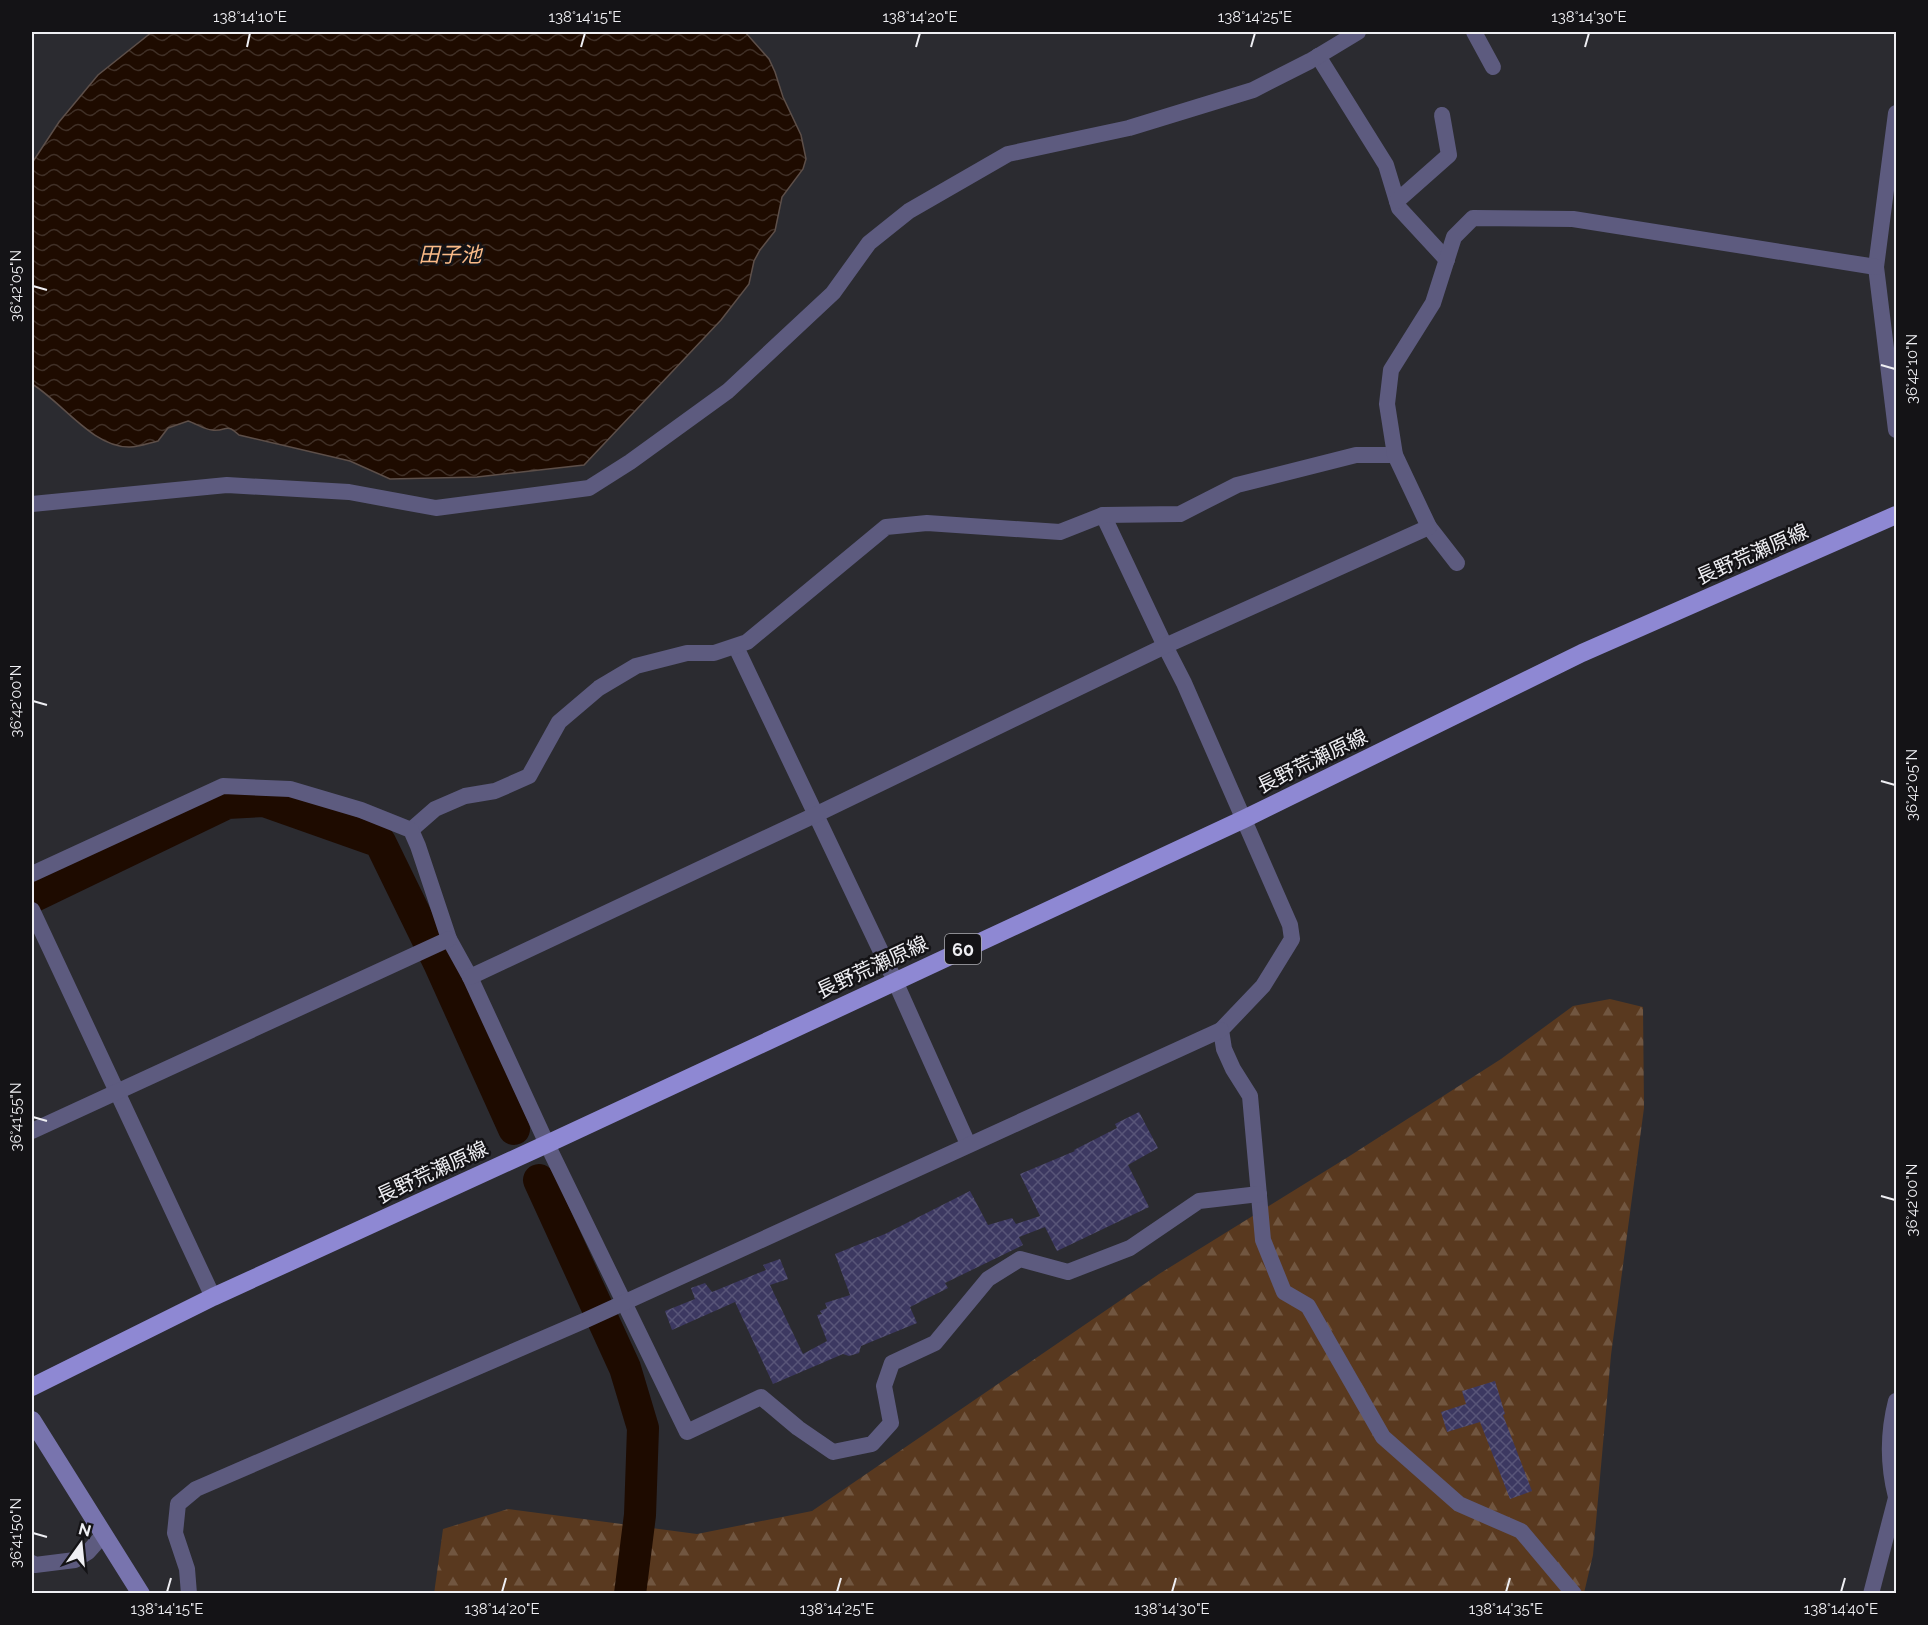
<svg xmlns="http://www.w3.org/2000/svg" width="1928" height="1625" font-family="Raleway,'Noto Sans JP',sans-serif">
	<style>
		.forest { fill: url(#forest-firs) }
		.water { fill: url(#water-waves); stroke: #5d4f49; stroke-width: 1.5 }
		.lines { fill: none; stroke-linecap: round; stroke-linejoin: round }
		.river { stroke: #1e0b00; stroke-width: 32 }
		.building { fill: url(#building-cross-hatch) }
		.street { stroke: #5d5b7f; stroke-width: 16 }
		.secondary { stroke: #7874ae; stroke-width: 18 }
		.primary { stroke: #8e88d3; stroke-width: 18 }
		.ticks { fill: none; stroke: #efeff3; stroke-width: 2 }
		.labels { text-anchor: middle; dominant-baseline: central; stroke-width: 5; stroke-linejoin: round; paint-order: stroke }
		.shield { fill: #141316; stroke: #adadb1; stroke-width: 1.5 }
		.shield-label { font-size: 18px; font-weight: bold; fill: #efeff3 }
		.street-label { font-size: 20px; fill: #efeff3; stroke: #141316 }
		.water-label { font-size: 21px; font-style: italic; fill: #fbbb88; stroke: #141316 }
		.neatline { fill: none; stroke: #efeff3; stroke-width: 2 }
		.ticks-label { font-size: 15px; text-anchor: middle; fill: #efeff3 }
	</style>
	<defs>
		<pattern id="forest-firs" width="22" height="20" patternUnits="userSpaceOnUse" patternTransform="scale(1.5)"><rect width="22" height="20" fill="#59391f"/><path d="M5 1l3.5 6h-7zM16 11l3.5 6h-7z" fill="#715640"/></pattern>
		<pattern id="water-waves" width="16" height="10" patternUnits="userSpaceOnUse" patternTransform="scale(1.5)"><rect width="16" height="10" fill="#1e0b00"/><path d="M0 5q4-4 8 0t8 0" fill="none" stroke="#3f2f26"/></pattern>
		<pattern id="building-cross-hatch" width="8" height="8" patternUnits="userSpaceOnUse" patternTransform="scale(1.5)"><rect width="8" height="8" fill="#3c3861"/><path d="M0 0l8 8M0 8l8-8" fill="none" stroke="#585578"/></pattern>
	</defs>
	<rect width="100%" height="100%" fill="#2b2b30"/>
	<!-- forest -->
	<path class="forest" d="M1610,999L1643,1007L1644,1108L1611,1355L1593,1555L1584,1593L434,1594L443,1529L508,1509L697,1534L812,1511L1159,1274L1348,1157L1501,1059L1573,1006Z"/>
	<!-- water -->
	<path class="water" d="M152,32H745L769,59L775,72L783,97L801,135L806,159L803,169L782,197L775,231L760,250L754,261L749,284L721,320L584,465L477,477L390,479L350,461L239,435C225,422 227,432 212,430C205,430 195,423 188,421L168,428L158,441C149,443 139,447 130,447C93,448 62,402 32,384V163L59,122L98,75Z"/>
	<g class="lines">
		<!-- river -->
		<g class="river">
			<path d="M32,897L227,803L264,801L380,842L439,963L514,1129"/>
			<path d="M539,1180L625,1368L643,1428L640,1515L630,1594"/>
		</g>
	</g>
	<!-- building -->
	<g class="building">
		<path d="M1139,1112L1158,1148L1128,1165L1149,1207L1057,1251L1045,1227L1019,1237L1023,1245L945,1283L948,1288L910,1307L917,1323L861,1346L859,1353L849,1356L843,1354L773,1384L735,1302L672,1330L665,1311L695,1299L691,1288L705,1283L712,1292L766,1270L763,1265L780,1259L788,1279L770,1285L803,1354L827,1341L817,1315L822,1314L820,1311L827,1308L825,1303L850,1295L835,1254L885,1234L970,1191L988,1225L1012,1218L1016,1224L1040,1216L1020,1174L1075,1151L1074,1150L1117,1128L1115,1124Z"/>
		<path d="M1495,1381L1505,1414L1503,1415L1532,1491L1510,1499L1480,1422L1447,1432L1441,1412L1466,1404L1462,1391Z"/>
	</g>
	<g class="lines">
		<!-- street -->
		<g class="street">
			<path d="M1474,32L1493,67"/>
			<path d="M1318,56L1386,165L1399,208L1447,260"/>
			<path d="M1896,113L1876,267L1896,430"/>
			<path d="M1397,201L1449,155L1442,115"/>
			<path d="M32,504L227,485L349,492L436,508L589,488L630,462L728,391L833,293L869,243L909,211L1008,154L1129,128L1253,90L1310,61L1358,32"/>
			<path d="M1103,515L1165,646L1184,683L1290,925L1292,939L1263,986L1221,1030L1224,1049L1233,1069L1250,1096L1263,1240L1284,1292L1308,1306L1383,1437L1459,1504L1521,1531L1574,1594"/>
			<path d="M1429,527L1457,563"/>
			<path d="M736,647L895,981L968,1144"/>
			<path d="M411,830L435,809L465,796L495,791L529,776L559,722L599,688L636,666L687,653H714L747,642L886,527L927,523L1060,532L1103,515L1180,514L1237,485L1356,455H1395"/>
			<path d="M32,874L223,786L290,789L361,810L411,830L418,846L449,939L470,977L547,1144L687,1432L761,1397L798,1428L833,1452L872,1444L891,1423L884,1386L892,1363L935,1343L988,1279L1020,1259L1068,1272L1130,1248L1199,1201L1259,1194"/>
			<path d="M32,910L213,1297"/>
			<path d="M470,977L815,815L1165,646L1429,527L1395,455L1387,404L1391,370L1433,303L1454,237L1473,218L1573,219L1876,267"/>
			<path d="M32,1131L449,939"/>
			<path d="M1896,1401C1888,1432 1888,1466 1896,1497"/>
			<path d="M32,1563L35,1565L75,1560L88,1552L104,1534"/>
			<path d="M189,1594L187,1569L175,1533L178,1504L196,1489L586,1320L1221,1030"/>
			<path d="M1871,1594L1896,1498"/>
		</g>
		<!-- secondary -->
		<path class="secondary" d="M32,1420L141,1594"/>
		<!-- primary -->
		<path class="primary" d="M32,1387L213,1297L547,1144L1244,819L1582,653L1896,515"/>
	</g>
	<!-- ticks -->
	<path class="ticks" d="M247,47L250,33M581,47L585,33M916,47L920,33M1251,47L1255,33M1585,47L1589,33M33,286L47,290M1881,365L1895,369M33,701L47,705M1881,781L1895,785M33,1117L47,1121M1881,1196L1895,1200M33,1533L47,1537M167,1592L171,1578M502,1592L506,1578M837,1592L841,1578M1172,1592L1176,1578M1506,1592L1510,1578M1841,1592L1845,1578"/>
	<g class="labels">
		<!-- shield labels -->
		<rect class="shield" x="945" y="934" width="36" height="30" rx="4.5"/>
		<g class="shield-label">
			<text x="963" y="949">60</text>
		</g>
		<!-- street labels -->
		<g class="street-label">
			<text transform="translate(1752 554) rotate(-24)">長野荒瀬原線</text>
			<text transform="translate(1312 761) rotate(-26)">長野荒瀬原線</text>
			<text transform="translate(872 967) rotate(-25)">長野荒瀬原線</text>
			<text transform="translate(432 1172) rotate(-25)">長野荒瀬原線</text>
		</g>
		<!-- water labels -->
		<g class="water-label">
			<text x="450" y="254">田子池</text>
		</g>
	</g>
	<!-- border -->
	<rect width="1928" height="1625" fill="none" stroke="#141316" stroke-width="66"/>
	<!-- north arrow -->
	<g transform="translate(81 1544) rotate(15)" stroke="#141316" stroke-width="4.5" paint-order="stroke">
	<path d="M0-4.5L10 22L0 15L-10 22Z" fill="#efeff3"/>
	<text y="-9" font-size="16" font-weight="bold" text-anchor="middle" fill="#efeff3">N</text>
	</g>
	<rect x="33" y="33" width="1862" height="1559" class="neatline"/>
	<g class="ticks-label">
		<text x="250" y="22">138°14'10"E</text>
		<text x="585" y="22">138°14'15"E</text>
		<text x="920" y="22">138°14'20"E</text>
		<text x="1255" y="22">138°14'25"E</text>
		<text x="1589" y="22">138°14'30"E</text>
		<text transform="translate(16 286) rotate(-90)" y="5">36°42'05"N</text>
		<text transform="translate(1912 369) rotate(-90)" y="5">36°42'10"N</text>
		<text transform="translate(16 701) rotate(-90)" y="5">36°42'00"N</text>
		<text transform="translate(1912 785) rotate(-90)" y="5">36°42'05"N</text>
		<text transform="translate(16 1117) rotate(-90)" y="5">36°41'55"N</text>
		<text transform="translate(1912 1200) rotate(-90)" y="5">36°42'00"N</text>
		<text transform="translate(16 1533) rotate(-90)" y="5">36°41'50"N</text>
		<text x="167" y="1614">138°14'15"E</text>
		<text x="502" y="1614">138°14'20"E</text>
		<text x="837" y="1614">138°14'25"E</text>
		<text x="1172" y="1614">138°14'30"E</text>
		<text x="1506" y="1614">138°14'35"E</text>
		<text x="1841" y="1614">138°14'40"E</text>
	</g>
</svg>
